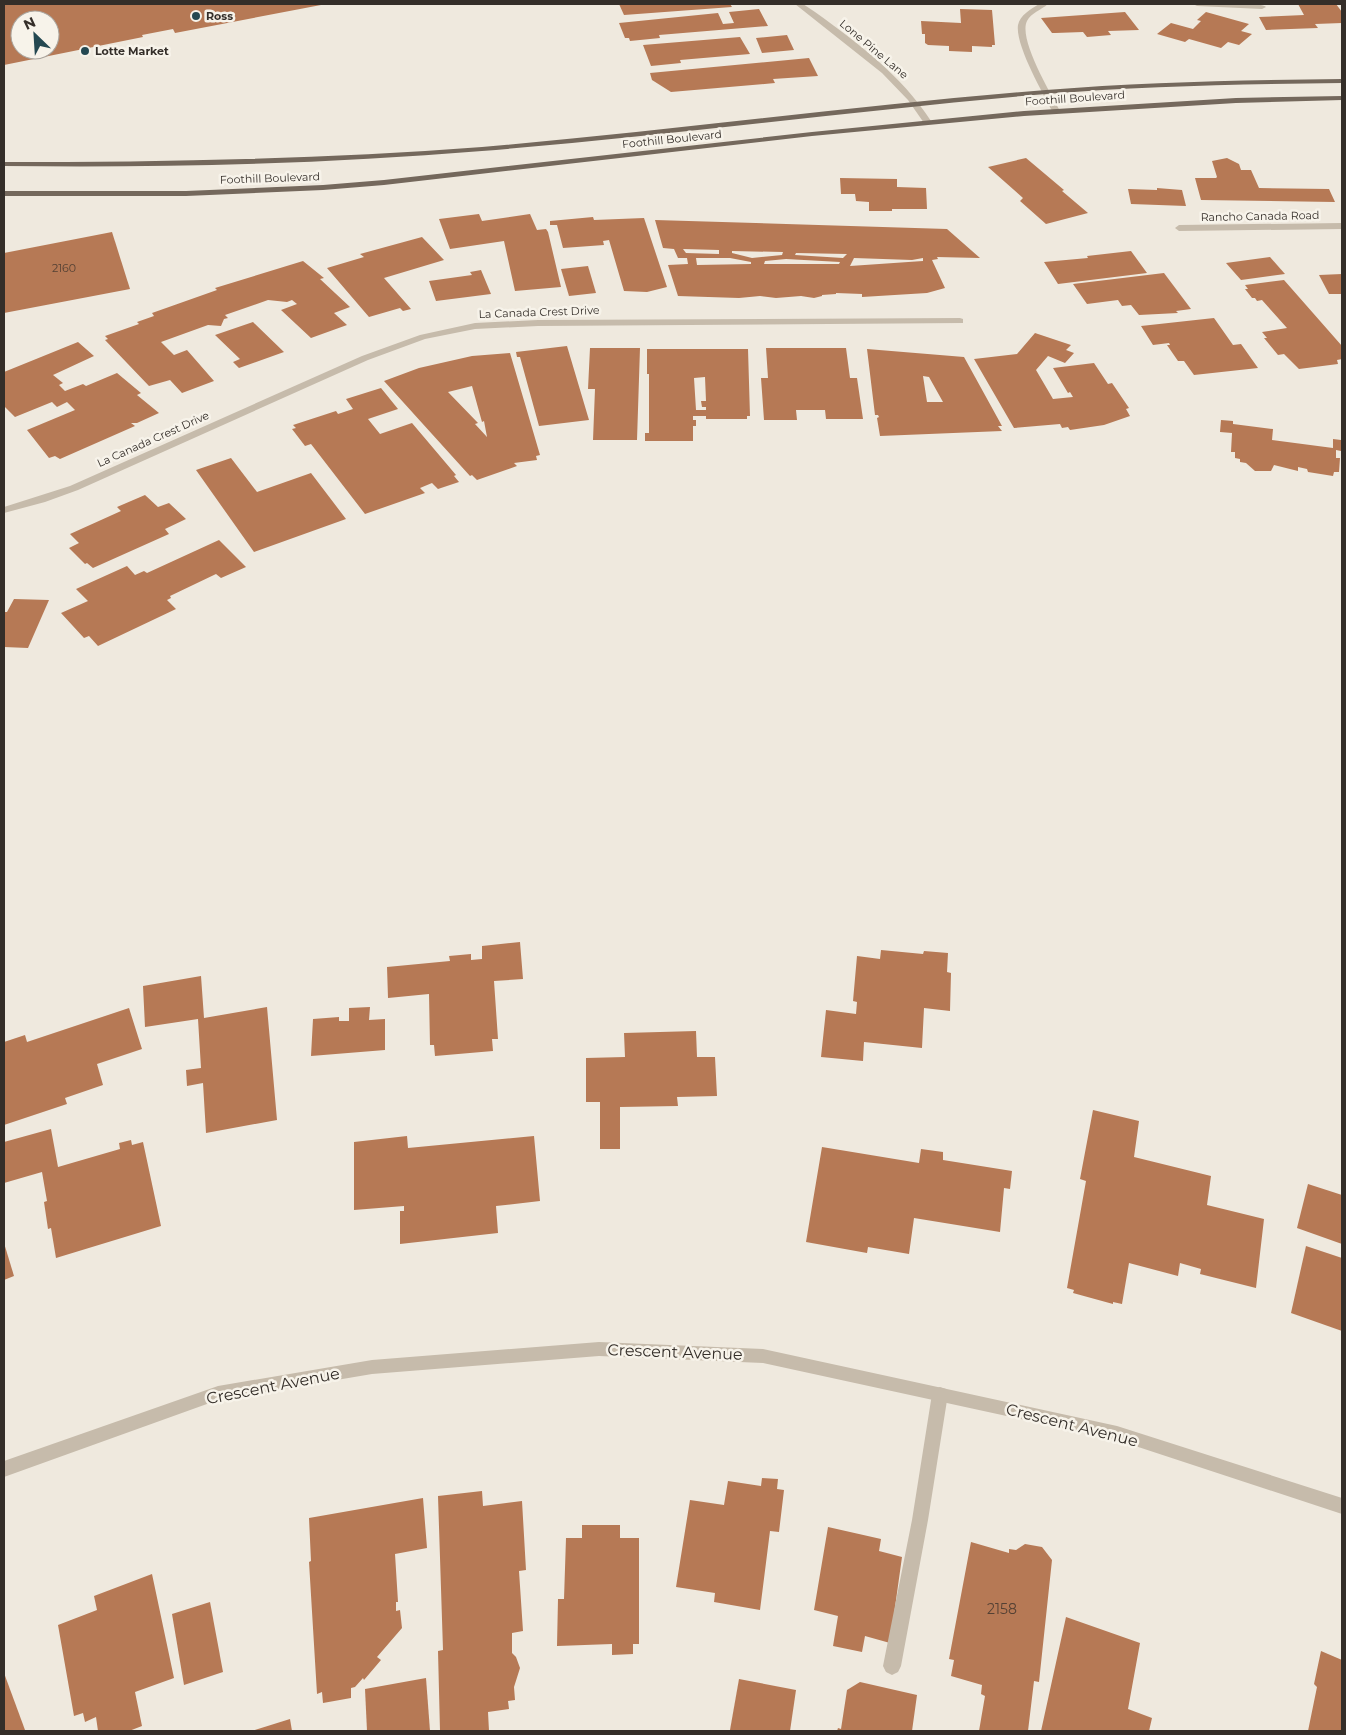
<svg xmlns="http://www.w3.org/2000/svg" width="1346" height="1735" font-family="Montserrat,sans-serif">
	<style>
		.building { fill: #b67955; fill-rule: evenodd }
		.lines { fill: none; stroke-linecap: round; stroke-linejoin: round }
		.lane { fill: #c6bbab; fill-rule: evenodd }
		.street { fill: #c6bbab; fill-rule: evenodd }
		.primary { fill: #74685c; fill-rule: evenodd }
		.poi-dot { fill: #244851; stroke: #f7f3ea; stroke-width: 2 }
		.labels { text-anchor: middle; dominant-baseline: central; stroke-width: 5; stroke-linejoin: round; paint-order: stroke }
		.far-poi-label { font-size: 11px; font-weight: bold; fill: #342e29; stroke: #f7f3ea; text-anchor: start }
		.far-street-label { font-size: 11px; fill: #342e29; stroke: #f7f3ea }
		.number-label { font-size: 11px; fill: #544134 }
		.near-number-label { font-size: 14px; fill: #544134 }
		.near-street-label { font-size: 16px; fill: #342e29; stroke: #f7f3ea }
	</style>
	<rect width="100%" height="100%" fill="#efe9de"/>
	<!-- building -->
	<g class="building">
		<path d="M4,4H321V5L175,33L173,29L142,35L143,37L4,65ZM20,20H50V50H20Z"/>
		<path d="M619,4H730L732,7L624,15Z"/>
		<path d="M1298,4H1336L1342,12V23L1315,24L1318,28L1266,30L1259,17L1304,15Z"/>
		<path d="M759,9L768,26L659,35L660,38L630,41L629,38H625L619,23L718,13L723,24L734,23L729,12Z"/>
		<path d="M960,9L992,10L995,45H992V47L972,46V52L949,51V46L928,45L925,43V34H922L921,21L961,23Z"/>
		<path d="M1125,12L1139,30L1108,31L1111,35L1087,37L1083,32L1055,33H1052L1041,18Z"/>
		<path d="M1206,12L1249,24L1241,31L1252,34L1239,45L1228,42L1221,48L1189,39L1185,42L1157,34L1171,23L1193,29L1201,21L1197,20Z"/>
		<path d="M787,35L794,50L762,53L756,38Z"/>
		<path d="M740,37L750,54L680,60L681,63L651,66L643,45Z"/>
		<path d="M809,58L818,76L773,79L775,83L671,92L652,80L650,73Z"/>
		<path d="M1026,158L1064,190L1062,191L1088,213L1046,224L1020,201L1023,198L988,167Z"/>
		<path d="M1227,158L1239,164L1241,170H1251L1259,188L1329,189L1335,202L1201,200L1195,178H1216L1217,177L1212,161Z"/>
		<path d="M840,178L897,179V187L926,188L927,209H892V211H869V202L856,201L855,194H841Z"/>
		<path d="M1157,188L1182,190L1186,206L1131,204L1128,189L1157,190Z"/>
		<path d="M479,214L482,221L530,214L537,230L546,229L548,232L561,287L515,291L504,241L450,249L439,219Z"/>
		<path d="M593,217L594,220L644,218L667,287L647,292L624,291L609,240L603,241L604,245L563,248L557,225H550V221Z"/>
		<path d="M655,220L947,229L980,258L937,257L938,259L932,260L945,288L927,293L862,297V294L836,293V294L822,295V296L814,298L801,296L776,298L760,296L739,298L678,296L668,265L688,264L687,258H678L674,249L663,248ZM683,249L719,250V254L686,253ZM732,251L783,252L782,255L752,258L732,253ZM796,253L847,254L843,258L795,255ZM696,258H730L751,262V264L697,265ZM854,258L912,260L923,258V261L850,266ZM786,259L840,262L839,264H764L765,261Z"/>
		<path d="M112,232L130,289L4,313V253Z"/>
		<path d="M422,237L444,260L384,278L411,309L403,311L400,308L369,317L327,268L364,257L360,254Z"/>
		<path d="M1131,251L1147,273L1058,284L1044,262L1088,258L1087,256Z"/>
		<path d="M1270,257L1285,274L1241,280L1226,263Z"/>
		<path d="M303,261L324,278L320,279L350,307L334,313L347,325L311,338L281,310L297,304L292,300L287,302L268,300L225,315L228,318L224,319L221,326L208,325L161,342L174,355L187,350L214,381L182,393L170,380L149,386L105,340L108,339L105,336L139,324L137,322L154,316L152,313L217,290L215,288Z"/>
		<path d="M588,266L596,293L569,296L561,269Z"/>
		<path d="M481,270L491,294L436,301L429,281L472,275L470,272Z"/>
		<path d="M1164,273L1191,309L1176,311L1178,313L1139,315L1131,305L1122,306L1118,300L1087,304L1073,284Z"/>
		<path d="M1342,274V294H1329L1319,275Z"/>
		<path d="M1284,280L1342,346V359L1337,360L1338,364L1299,369L1284,354L1278,355L1264,338H1267L1262,332L1287,328L1262,300L1257,301L1255,298H1252L1245,289H1248L1245,285Z"/>
		<path d="M1214,318L1233,345L1241,344L1258,368L1194,375L1184,361H1178L1167,345H1170L1169,343L1153,345L1141,326Z"/>
		<path d="M253,322L284,352L239,368L233,362L240,359L215,335Z"/>
		<path d="M1035,333L1071,345L1066,350L1074,353L1065,363L1048,356L1036,370L1053,399L1073,397L1070,392L1068,393L1053,368L1094,363L1108,384L1112,383L1129,408L1126,409L1130,416L1104,425L1070,430L1068,427L1062,428L1060,424L1014,428L974,359L1017,354Z"/>
		<path d="M78,342L94,356L53,375L63,383L59,385L65,391L83,384L86,386L117,373L141,393L137,395L159,413L137,423H131L135,426L60,459L55,456L49,458L27,430L75,410L67,402L57,407L52,402L15,417L4,406V372Z"/>
		<path d="M567,346L589,420L539,426L520,357H517L516,352Z"/>
		<path d="M590,348H640L637,440H593L595,389H588Z"/>
		<path d="M766,348H846L850,378H857L863,419H826L825,410H796L797,420H764L761,378H768Z"/>
		<path d="M647,349H748L750,416H747V419H706V416H693V420H696V426H693V441H645V433H649V374H647ZM705,377L706,401H701L702,407H706V410H696L694,378Z"/>
		<path d="M867,349L964,357L1002,426H998L1002,431L880,436L877,418L879,417L878,415H875ZM923,376L929,377L943,402H927Z"/>
		<path d="M510,353L540,455L536,456L537,460L514,463L517,466L477,480L472,475L470,476L384,381L419,368L472,356ZM472,386L482,422L484,421L487,437L475,424L478,423L448,392Z"/>
		<path d="M381,388L398,409L368,419L380,434L412,423L456,475L454,476L459,482L438,489L432,483L420,488L425,493L365,514L311,444L305,446L292,429L296,428L293,425L336,411L338,414L353,409L346,399Z"/>
		<path d="M1221,420L1233,421V424L1273,429L1272,440L1333,448V439L1341,440V451L1336,450V458H1340L1339,472H1334L1333,476L1308,472L1307,469L1298,467V471L1274,465L1271,471H1255L1246,463L1240,462V459L1235,458V452H1231L1232,433L1220,432Z"/>
		<path d="M231,458L257,492L311,473L346,519L254,552L196,470Z"/>
		<path d="M145,495L158,507L169,503L186,519L165,529L169,534L93,568L87,563L85,564L69,548L79,543L70,534L121,511L117,507Z"/>
		<path d="M219,540L246,567L221,578L216,574L170,596L171,598L167,600L176,609L98,646L89,636L84,638L61,613L88,601L76,589L127,566L135,575L144,571L147,573Z"/>
		<path d="M14,599L49,600L28,648L4,647V612H7Z"/>
		<path d="M520,942L523,979L494,981L498,1039H492L493,1051L435,1056L434,1045H430L429,994L388,998L387,967L450,961L449,956L471,954V960L482,959V946Z"/>
		<path d="M881,950L923,954L924,951L948,953L947,972L951,973L950,1011L924,1008L922,1048L864,1042L863,1061L821,1057L826,1010L856,1014L857,1002L853,1001L857,956L880,959Z"/>
		<path d="M201,976L204,1018L267,1007L277,1120L206,1133L203,1083L187,1086L186,1070L201,1068L198,1019L145,1027L143,986Z"/>
		<path d="M370,1007L369,1020L385,1019V1050L311,1056L313,1019L339,1017V1021H349V1008Z"/>
		<path d="M129,1008L142,1049L97,1064L103,1085L65,1098L67,1104L4,1125V1042L25,1035L27,1042Z"/>
		<path d="M696,1031L697,1057H715L717,1096L677,1097L678,1106L620,1107V1149H600V1102H586V1058L625,1057L624,1033Z"/>
		<path d="M1093,1110L1139,1121L1134,1157L1211,1176L1207,1205L1264,1219L1256,1288L1200,1274L1201,1269L1180,1263L1178,1276L1129,1263L1122,1304L1113,1302V1304L1073,1293L1074,1290L1067,1288L1086,1181L1080,1179Z"/>
		<path d="M51,1129L58,1167L120,1149L119,1143L131,1140L132,1145L143,1142L161,1226L56,1258L51,1228L48,1229L44,1202L47,1201L42,1172L4,1183V1142Z"/>
		<path d="M407,1136L408,1148L534,1136L540,1201L496,1206L498,1233L400,1244V1211H404V1206L354,1210V1142Z"/>
		<path d="M822,1147L919,1163L921,1149L943,1152V1160L1012,1171L1010,1189L1004,1188L1000,1232L914,1218L909,1254L868,1247L867,1253L806,1242Z"/>
		<path d="M1308,1184L1342,1195V1244L1297,1228Z"/>
		<path d="M4,1243L14,1276L4,1280Z"/>
		<path d="M1306,1246L1342,1258V1331L1291,1313Z"/>
		<path d="M762,1478L778,1479L777,1489L784,1490L779,1532L770,1531L760,1610L714,1602L715,1593L676,1587L690,1500L724,1505L728,1481L761,1486Z"/>
		<path d="M482,1491L483,1506L522,1501L526,1570L519,1571L523,1631L512,1633V1653L516,1657L520,1668L514,1687L515,1700L508,1701L509,1709L488,1712L489,1731H440L438,1651L443,1650L438,1496Z"/>
		<path d="M423,1498L427,1548L395,1554L398,1602H396V1611L400,1610L402,1628L377,1657L381,1660L364,1680L363,1678L355,1687L351,1688V1698L323,1703L322,1692L317,1694L309,1562L311,1561L309,1518Z"/>
		<path d="M582,1525H620V1538H639V1644H633V1654L612,1655V1644L557,1646L558,1599H564L566,1538H582Z"/>
		<path d="M828,1527L881,1539L879,1551L902,1557L890,1643L865,1636L862,1652L833,1646L838,1616L814,1610Z"/>
		<path d="M971,1542L1009,1553V1549L1016,1550L1025,1544L1042,1547L1052,1560L1039,1682L1034,1681L1028,1731H979L985,1696L981,1694L982,1685L951,1676L954,1660L949,1659Z"/>
		<path d="M152,1574L174,1678L135,1692L142,1726L129,1731H98L96,1717L85,1722L83,1713L74,1716L58,1625L97,1610L94,1596Z"/>
		<path d="M210,1602L223,1672L184,1685L172,1614Z"/>
		<path d="M1066,1617L1140,1643L1128,1709L1152,1718L1149,1731H1041Z"/>
		<path d="M1321,1651L1342,1660V1731H1308L1317,1687L1314,1684Z"/>
		<path d="M4,1673L25,1730L23,1731H4Z"/>
		<path d="M426,1678L430,1731H367L365,1689Z"/>
		<path d="M739,1679L796,1690L790,1731L730,1730Z"/>
		<path d="M860,1682L917,1695L912,1731H837L838,1728L841,1729L847,1690Z"/>
		<path d="M290,1719L292,1731H252Z"/>
	</g>
	<g class="lines">
		<!-- lane -->
		<g class="lane">
			<path d="M1039,4H1048C1041,10 1031,13 1027,21C1018,39 1051,94 1060,111L1056,113L1052,111C1043,93 1015,45 1018,25C1020,15 1031,9 1039,4Z"/>
			<path d="M1193,4C1206,3 1257,1 1266,7L1262,9L1197,6Z"/>
			<path d="M940,1387L946,1389L948,1394L928,1520L901,1666L898,1672L892,1675L886,1672L883,1666L912,1520L932,1394L934,1389Z"/>
		</g>
		<!-- street -->
		<g class="street">
			<path d="M795,4H803L815,12C858,43 902,76 931,121L930,123H924L908,100L882,73Z"/>
			<path d="M1342,223V229L1179,231L1175,228L1179,225Z"/>
			<path d="M960,318L963,319V323L538,326L475,329L425,339L368,360L78,490L45,502L4,513V507L70,486L362,356L420,335L475,323L538,320Z"/>
			<path d="M599,1342L763,1349L1117,1426L1342,1498V1514L1117,1440L763,1363L599,1356L372,1374L218,1400L4,1477V1461L218,1386L372,1360Z"/>
		</g>
		<!-- primary -->
		<g class="primary">
			<path d="M1342,79V83C1243,84 1144,86 1046,94C857,110 670,136 482,151C323,164 163,168 4,166V162C164,162 323,159 482,147C670,131 857,105 1046,90C1144,82 1243,80 1342,79Z"/>
			<path d="M1342,96V100L1236,103L1024,116L812,136L384,185L323,190L186,196H4V191H186L323,185L384,180L812,132L1024,111L1236,98Z"/>
		</g>
	</g>
	<!-- markers -->
	<g class="poi-dot">
		<circle cx="196" cy="16" r="5"/>
		<circle cx="85" cy="51" r="5"/>
	</g>
	<g class="labels">
		<!-- far-poi labels -->
		<g class="far-poi-label">
			<text x="206" y="16">Ross</text>
			<text x="95" y="51">Lotte Market</text>
		</g>
		<!-- far-street labels -->
		<g class="far-street-label">
			<text transform="translate(874 49) rotate(40)">Lone Pine Lane</text>
			<text transform="translate(1075 98) rotate(-4)">Foothill Boulevard</text>
			<text transform="translate(672 139) rotate(-6)">Foothill Boulevard</text>
			<text transform="translate(270 178) rotate(-2)">Foothill Boulevard</text>
			<text transform="translate(1260 216) rotate(-1)">Rancho Canada Road</text>
			<text transform="translate(539 312) rotate(-2)">La Canada Crest Drive</text>
			<text transform="translate(153 439) rotate(-24)">La Canada Crest Drive</text>
		</g>
		<!-- number labels -->
		<g class="number-label">
			<text x="64" y="268">2160</text>
		</g>
		<!-- near-number labels -->
		<g class="near-number-label">
			<text x="1002" y="1609">2158</text>
		</g>
		<!-- near-street labels -->
		<g class="near-street-label">
			<text transform="translate(675 1352) rotate(2)">Crescent Avenue</text>
			<text transform="translate(273 1386) rotate(-11)">Crescent Avenue</text>
			<text transform="translate(1072 1425) rotate(14)">Crescent Avenue</text>
		</g>
	</g>
	<!-- border -->
	<rect width="1346" height="1735" fill="none" stroke="#342e29" stroke-width="10"/>
	<!-- north arrow -->
	<g transform="translate(35 35) rotate(335)"><circle r="24" fill="#f7f3ea" stroke="#a9a49d"/>
	<path d="M0-4L9 19L0 12L-9 19Z" fill="#244851"/>
	<text y="-8" font-size="14" font-weight="bold" text-anchor="middle" fill="#342e29">N</text>
	</g>
</svg>
